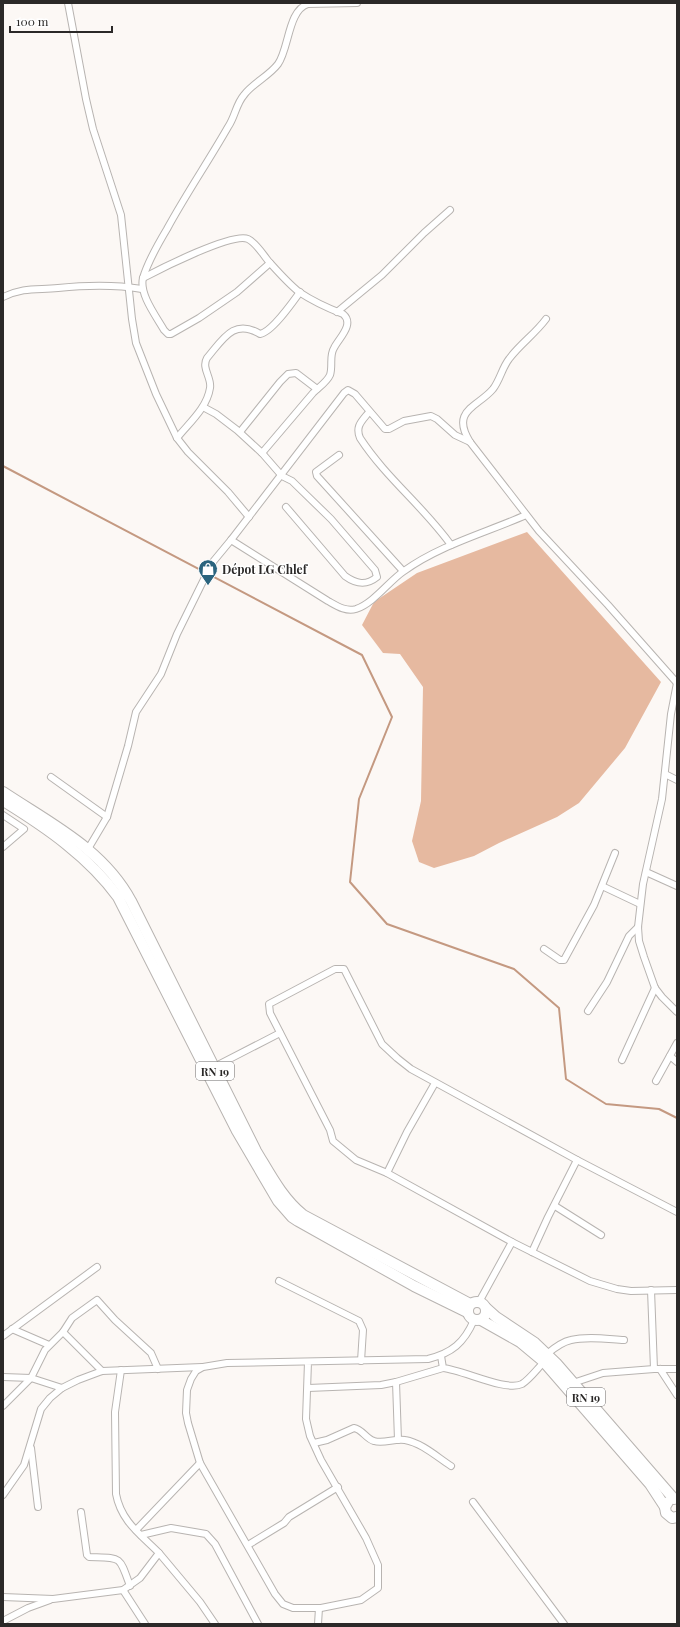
<svg xmlns="http://www.w3.org/2000/svg" width="680" height="1627" font-family="'Playfair Display',serif">
	<style>
		.forest { fill: #e6b9a0 }
		.lines { fill: none; stroke-linecap: round; stroke-linejoin: round }
		.stream { stroke: #c49981; stroke-width: 2 }
		.minor-casing { stroke: #b8b4b1; stroke-width: 8 }
		.primary-casing { stroke: #b8b4b1; stroke-width: 12 }
		.minor { stroke: #fff; stroke-width: 6 }
		.primary { stroke: #fff; stroke-width: 10 }
		.labels { text-anchor: middle; dominant-baseline: central; stroke-width: 3; stroke-linejoin: round; paint-order: stroke }
		.shield { fill: #fff; stroke: #6b6968; stroke-width: 1 }
		.shield-label { font-size: 11px; font-weight: bold; fill: #2b2928 }
		.poi-label { font-size: 12px; font-weight: bold; fill: #2b2928; stroke: #fff; text-anchor: start }
	</style>
	<rect width="100%" height="100%" fill="#fcf8f5"/>
	<!-- forest -->
	<path class="forest" d="M527,532L661,682L625,748L579,803L557,817L499,843L474,856L434,868L419,862L412,841L421,801L423,687L400,654L383,653L362,625L374,602L417,573Z"/>
	<g class="lines">
		<!-- stream -->
		<path class="stream" d="M3,466L362,655L392,717L359,799L350,882L387,924L514,969L559,1008L566,1079L606,1104L659,1109L677,1118"/>
		<!-- minor casing -->
		<g class="minor-casing">
			<g id="minor">
				<path d="M68,3L86,99L93,129L121,215L132,319L136,343L156,394L177,438L188,452L228,492L249,517"/>
				<path d="M270,263L237,292L199,318L171,334H168L164,330C156,316 139,294 143,278C148,261 158,244 167,229C186,194 208,162 228,127C235,117 236,104 244,95C253,83 269,76 278,64C289,49 288,10 308,4L357,3"/>
				<path d="M143,278C160,269 233,232 248,239C258,244 264,257 271,264C280,274 289,284 299,292C311,300 330,309 343,314C355,324 339,338 334,348C329,356 333,366 330,375C327,382 319,387 313,393C296,413 279,433 262,453"/>
				<path d="M3,297C24,287 36,290 58,288C86,285 113,284 142,289"/>
				<path d="M337,312L382,275L424,233L450,210"/>
				<path d="M546,319C535,334 520,344 509,359C502,368 500,380 493,389C478,407 450,410 470,442L539,531L608,605L677,683"/>
				<path d="M203,407L216,414L237,430L262,453L282,476L292,481L331,519L375,570L377,577C366,586 356,584 345,576L286,507"/>
				<path d="M369,412C362,421 355,426 360,438C386,478 424,507 451,545"/>
				<path d="M240,432L280,382L288,374L296,373L317,389"/>
				<path d="M177,438C189,423 207,408 210,388C212,378 201,368 207,358C223,339 234,318 260,334C272,332 292,303 300,292"/>
				<path d="M339,455L316,472L317,476L403,571"/>
				<path d="M231,540L328,601C337,606 346,612 356,609C374,603 389,581 404,571C440,545 485,533 526,515"/>
				<path d="M677,683L671,714L662,799L643,884L638,927L639,941L644,957L655,988L662,997L677,1012"/>
				<path d="M665,774L677,780"/>
				<path d="M51,777L107,817"/>
				<path d="M3,815L24,829L3,847"/>
				<path d="M88,849L107,817L128,746L136,712L161,674L177,634L212,563L231,540L344,393L348,390L355,394L385,429H389L404,421L431,416L437,419L455,435L470,442"/>
				<path d="M646,872L677,886"/>
				<path d="M602,886L640,904"/>
				<path d="M544,949L560,960H564L594,905L615,853"/>
				<path d="M588,1011L607,982L629,936L638,927"/>
				<path d="M670,1056L677,1062"/>
				<path d="M622,1060L655,988"/>
				<path d="M214,1067L280,1033"/>
				<path d="M656,1081L677,1043"/>
				<path d="M387,1173L407,1132L435,1083"/>
				<path d="M555,1206L601,1235"/>
				<path d="M677,1212L577,1160L411,1069L397,1058L382,1044L344,969H335L269,1004L270,1013L330,1130L333,1141L356,1160L387,1173L512,1242L590,1281L617,1289L631,1291L677,1290"/>
				<path d="M532,1252L548,1217L577,1160"/>
				<path d="M279,1281L359,1321L363,1330L361,1361"/>
				<path d="M651,1290L654,1369"/>
				<path d="M479,1302L512,1242"/>
				<path d="M12,1329L49,1345"/>
				<path d="M63,1332L72,1318L97,1300L115,1320L151,1353L158,1369"/>
				<path d="M3,1336L97,1267"/>
				<path d="M547,1354C554,1348 562,1342 571,1340C587,1336 607,1339 624,1340"/>
				<path d="M441,1356L443,1368C463,1370 506,1392 522,1384C530,1379 537,1369 544,1362"/>
				<path d="M308,1362L306,1419L310,1436L321,1460L366,1538L378,1565V1588L361,1600L321,1608H293L283,1604L275,1594L200,1463L188,1423L186,1413L187,1390L191,1379L196,1371L203,1367L227,1363L428,1359C452,1353 464,1343 474,1320"/>
				<path d="M660,1369L677,1395"/>
				<path d="M3,1377L31,1378L62,1388"/>
				<path d="M396,1382L443,1368"/>
				<path d="M573,1383L603,1373L654,1369H677"/>
				<path d="M308,1388L381,1385L396,1382L398,1440"/>
				<path d="M3,1406L31,1378L45,1350L63,1332L102,1371"/>
				<path d="M314,1443L327,1440L354,1428C362,1429 366,1439 374,1441C384,1444 395,1438 405,1440C422,1443 437,1457 451,1466"/>
				<path d="M31,1448L38,1507"/>
				<path d="M3,1495L24,1465L41,1409L50,1398L62,1388L78,1380L102,1371L202,1367"/>
				<path d="M473,1502L564,1624"/>
				<path d="M81,1512L87,1555L89,1557C122,1558 119,1555 130,1586"/>
				<path d="M136,1530L200,1463"/>
				<path d="M141,1535L171,1528L206,1534L215,1544L258,1624"/>
				<path d="M248,1545L284,1523L289,1517L338,1487"/>
				<path d="M159,1553L200,1602L215,1624"/>
				<path d="M123,1590L145,1624"/>
				<path d="M3,1597L53,1599L123,1590L140,1578L159,1553C140,1534 121,1521 116,1494L115,1412L121,1370"/>
				<path d="M3,1621L28,1608L50,1600"/>
				<path d="M318,1624L319,1608"/>
			</g>
		</g>
		<!-- primary casing -->
		<g class="primary-casing">
			<g id="primary">
				<path d="M3,792C51,824 103,849 131,901L256,1151C270,1174 282,1198 303,1215L470,1304"/>
				<path d="M5,802C47,828 89,857 118,897L237,1131L278,1201L292,1217L298,1221L414,1286L467,1312"/>
				<circle cx="477" cy="1311" r="9"/>
				<path d="M486,1308L496,1317L535,1343L556,1363L674,1499"/>
				<path d="M481,1320L520,1342L544,1362L650,1484L665,1507"/>
				<path d="M668,1502L665,1507L666,1513L672,1518L677,1517"/>
			</g>
		</g>
		<!-- minor -->
		<use href="#minor" class="minor"/>
		<!-- primary -->
		<use href="#primary" class="primary"/>
	</g>
	<!-- icons -->
	<defs>
		<g id="shop-pin" transform="scale(1)"><path d="M0 17L-7.5 6A9.5 9.5 0 1 1 7.5 6Z" fill="#2b647e" stroke="#fff"/><path d="M-5-2.5h2.3a2.7 3.5 0 0 1 5.4 0H5L5.5 6h-11ZM-1.5-2.5h3a1.5 2.3 0 0 0-3 0Z" fill="#fff"/></g>
	</defs>
	<g fill-rule="evenodd">
		<use href="#shop-pin" x="208" y="569"/>
	</g>
	<g class="labels">
		<!-- shield labels -->
		<g class="shield">
			<rect x="196" y="1062" width="38" height="18" rx="3"/>
			<rect x="567" y="1388" width="38" height="18" rx="3"/>
		</g>
		<g class="shield-label">
			<text x="215" y="1071">RN 19</text>
			<text x="586" y="1397">RN 19</text>
		</g>
		<!-- poi labels -->
		<g class="poi-label">
			<text x="222" y="569">Dépot LG Chlef</text>
		</g>
	</g>
	<!-- border -->
	<rect width="680" height="1627" fill="none" stroke="#2b2928" stroke-width="8"/>
	<!-- scale -->
	<path d="M10 26v6h102v-6" fill="none" stroke="#2b2928" stroke-width="2"/>
	<text x="16" y="26" font-size="12" fill="#2b2928" stroke="#ffffff" stroke-width="3" paint-order="stroke">100 m</text>
</svg>
